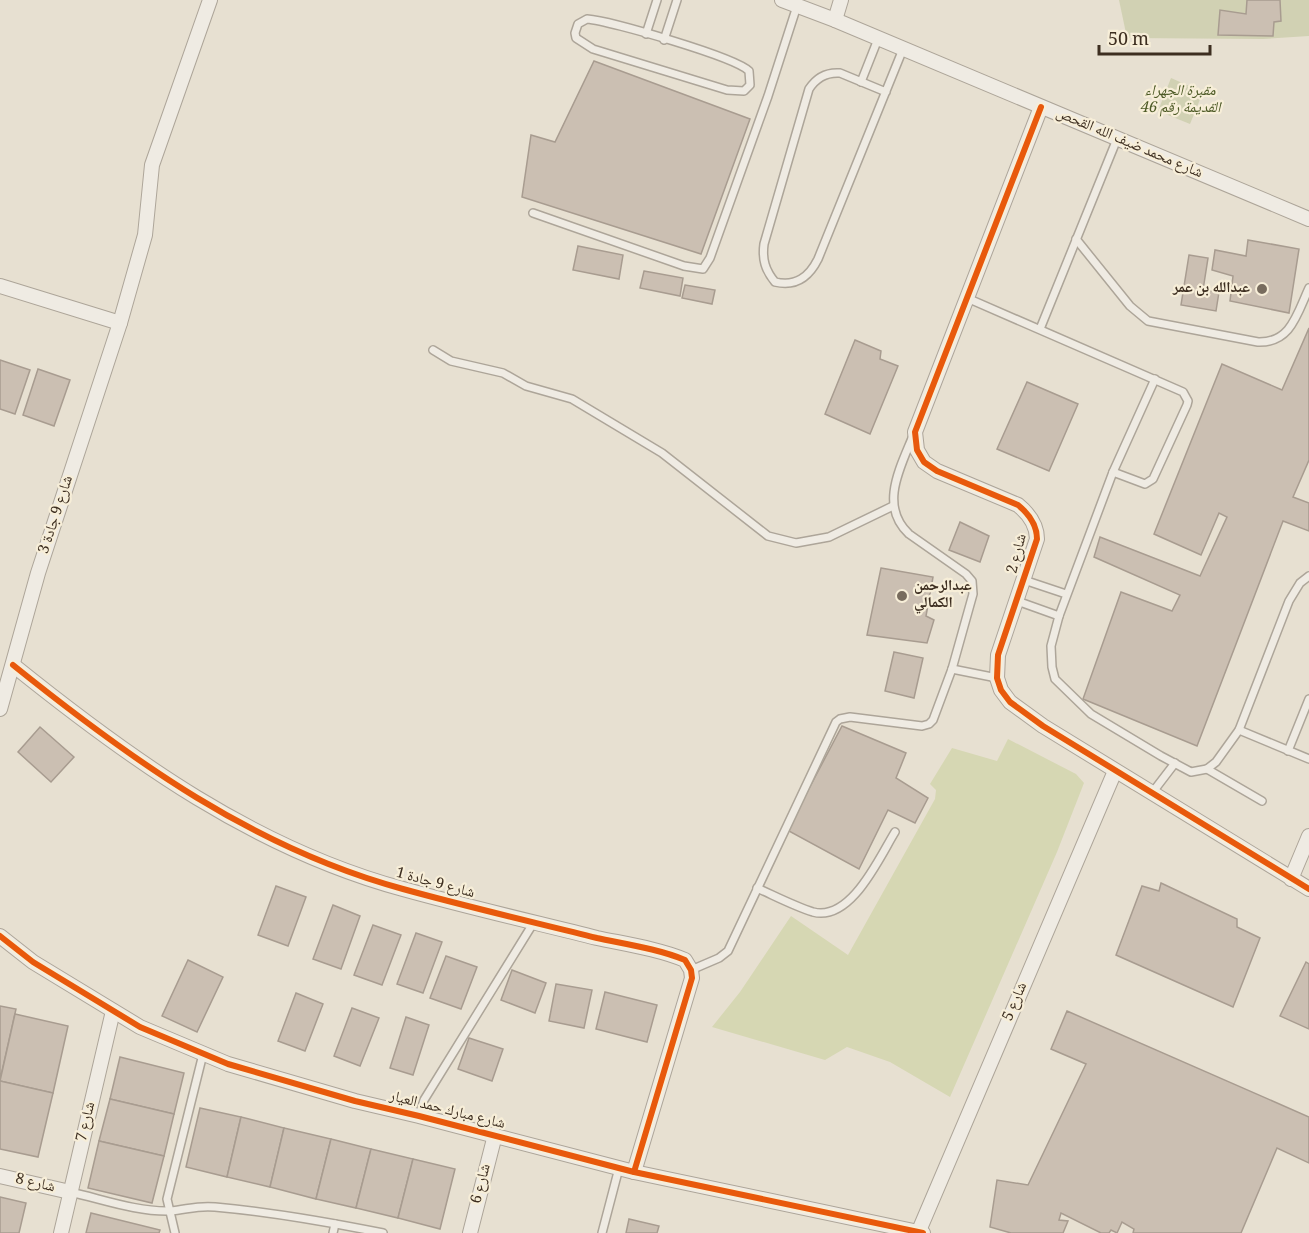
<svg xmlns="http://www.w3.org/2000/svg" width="1309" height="1233" font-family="Georgia,'Noto Naskh Arabic',serif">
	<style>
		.green { fill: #d6d7b3 }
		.cemetery { fill: #d1d1b3 }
		.building { fill: #cbbfb2; stroke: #a89c90; stroke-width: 1.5 }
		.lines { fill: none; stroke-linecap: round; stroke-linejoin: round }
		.lane-casing { stroke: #ada599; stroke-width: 10 }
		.street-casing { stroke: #ada599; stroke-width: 16 }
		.lane { stroke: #efebe3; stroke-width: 7 }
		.street { stroke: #efebe3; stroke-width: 14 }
		.cycleway-casing { stroke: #f7eed8; stroke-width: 10 }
		.cycleway { stroke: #e8590c; stroke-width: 6 }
		.poi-dot { fill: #786c5e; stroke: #f7eed8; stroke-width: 2 }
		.labels { text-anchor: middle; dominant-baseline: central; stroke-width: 4.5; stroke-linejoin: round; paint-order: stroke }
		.park-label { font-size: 15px; font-style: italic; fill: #4d5a26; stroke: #f7eed8 }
		.street-label { font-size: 15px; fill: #3d2e20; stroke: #f7eed8 }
		.poi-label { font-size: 15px; font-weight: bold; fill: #3d2e20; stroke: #f7eed8; text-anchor: end }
	</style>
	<rect width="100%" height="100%" fill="#e7e0d1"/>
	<!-- green -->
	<path class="green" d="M1008,739L1076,774L1084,783L1057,852L950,1097L890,1062L847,1047L825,1060L712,1027L740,992L791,916L848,955L935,799L936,790L930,784L952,748L997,761Z"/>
	<!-- cemetery -->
	<g class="cemetery">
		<path d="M1119,0H1309V36L1263,39L1127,38Z"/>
		<path d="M1171,78L1203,92L1190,124L1158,111Z"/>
	</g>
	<!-- building -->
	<g class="building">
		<path d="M1247,0H1280L1281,21L1274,22L1273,36L1218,35L1220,10L1246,14Z"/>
		<path d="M594,61L750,119L701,254L522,197L531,135L555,142Z"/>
		<path d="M1248,240L1299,249L1289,313L1230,301L1233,276L1212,270L1215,250L1246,256Z"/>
		<path d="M578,246L623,255L619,279L573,270Z"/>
		<path d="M1189,255L1208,258L1203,290L1219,292L1216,311L1181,305Z"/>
		<path d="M644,271L683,278L680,296L640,288Z"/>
		<path d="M685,285L715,290L712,304L682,298Z"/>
		<path d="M1309,328V460L1293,497L1309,503V531L1283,521L1197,746L1083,699L1121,592L1172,611L1180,595L1094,557L1100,537L1200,576L1227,517L1219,513L1201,555L1154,534L1222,364L1282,390Z"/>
		<path d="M855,340L881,351L880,359L898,366L870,434L825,414Z"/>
		<path d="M0,360L30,370L15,414L0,409Z"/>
		<path d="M38,369L70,380L54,426L23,415Z"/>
		<path d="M1027,382L1078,404L1049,471L997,449Z"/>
		<path d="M960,522L989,536L980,562L949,550Z"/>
		<path d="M881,568L933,577L926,616L934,620L927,643L867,635Z"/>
		<path d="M894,652L923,658L914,698L885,691Z"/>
		<path d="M842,726L906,753L896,778L928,798L915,823L888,810L859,869L787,830Z"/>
		<path d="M40,727L74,757L51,782L18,752Z"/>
		<path d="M1161,883L1237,919V927L1260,938L1233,1007L1116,955L1142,886L1159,891Z"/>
		<path d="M276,886L306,897L288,946L258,935Z"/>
		<path d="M333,905L360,916L341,969L313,959Z"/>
		<path d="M373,925L401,935L382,985L354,975Z"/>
		<path d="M416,933L442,942L423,993L397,984Z"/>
		<path d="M446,956L477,967L461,1009L430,998Z"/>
		<path d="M188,960L223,977L197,1032L162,1016Z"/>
		<path d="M1306,962L1309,964V1029L1280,1016Z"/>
		<path d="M512,970L546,983L535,1013L501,1000Z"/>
		<path d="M556,984L592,990L584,1028L549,1021Z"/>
		<path d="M605,992L657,1005L647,1042L596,1029Z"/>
		<path d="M296,993L323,1004L305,1051L278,1041Z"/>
		<path d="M0,1006L16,1009L0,1080Z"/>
		<path d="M352,1008L379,1018L360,1066L334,1056Z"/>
		<path d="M1067,1011L1309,1117V1163L1277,1148L1241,1233H1133L1134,1229L1122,1222L1117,1233L1111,1230L1109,1233H1101L1061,1213L1059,1220L1068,1221L1063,1233H1011L990,1227L997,1180L1028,1185L1086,1064L1051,1049Z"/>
		<path d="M15,1014L68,1026L53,1093L0,1081Z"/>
		<path d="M406,1017L429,1025L413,1075L390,1068Z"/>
		<path d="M469,1038L503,1049L492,1081L458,1069Z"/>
		<path d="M120,1057L184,1073L174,1114L110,1099Z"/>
		<path d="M0,1081L53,1093L38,1157L0,1149Z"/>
		<path d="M110,1099L174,1114L164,1156L99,1141Z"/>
		<path d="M200,1108L241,1117L227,1177L186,1167Z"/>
		<path d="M241,1117L284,1128L270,1187L227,1177Z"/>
		<path d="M284,1128L331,1139L316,1199L270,1187Z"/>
		<path d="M331,1139L371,1149L356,1208L316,1199Z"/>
		<path d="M99,1141L164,1156L152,1203L88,1188Z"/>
		<path d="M371,1149L413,1159L398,1218L356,1208Z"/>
		<path d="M413,1159L455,1169L440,1229L398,1218Z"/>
		<path d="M0,1197L26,1203L19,1233H0Z"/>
		<path d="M91,1213L160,1230L159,1233H86Z"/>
		<path d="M629,1219L659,1226L657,1233H626Z"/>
	</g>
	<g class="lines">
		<!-- lane casing -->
		<g class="lane-casing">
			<g id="lane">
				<path d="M587,19C611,21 735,57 749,71L750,85L744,91L727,90L593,49L576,38L575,33L578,24Z"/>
				<path d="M646,34L657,0"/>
				<path d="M664,40L677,0"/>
				<path d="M861,82L878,39"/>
				<path d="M886,92L840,73C826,72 816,78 809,89L764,244C762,259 765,270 775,282C796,287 809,277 818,259L903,49"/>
				<path d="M533,213L684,266L703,269L710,258L768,96L797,6"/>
				<path d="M1076,239L1130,306L1148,321L1258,342C1291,343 1297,314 1309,288"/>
				<path d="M967,298L1183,392L1188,401L1187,405L1153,479L1145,484L1113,472"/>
				<path d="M1040,329L1117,139"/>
				<path d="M433,350L451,361L503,373L526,386L572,399L662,453L768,536L796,543L829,537L893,506"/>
				<path d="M1155,379L1113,472L1059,616L1051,646L1052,667L1055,679L1091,714L1161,756L1191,772L1207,769L1216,762L1239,730L1289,601L1300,583L1309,576"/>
				<path d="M1024,580L1066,594"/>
				<path d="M1017,601L1059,616"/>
				<path d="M952,669L997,678"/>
				<path d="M1239,730L1309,759"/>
				<path d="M1288,751L1309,699"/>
				<path d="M1207,769L1262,801"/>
				<path d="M1152,793L1175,763"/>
				<path d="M757,888C775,896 794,906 813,912C851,922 879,858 895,832"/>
				<path d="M691,970L719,958L728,951L836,722L840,719L850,717L922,726L929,724L933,720L952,669L973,594L972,581L966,574L909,534C879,506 900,468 913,436"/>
				<path d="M419,1116L424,1100L534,922"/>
				<path d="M70,1192C102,1199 137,1212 170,1211C186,1210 197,1205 215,1207C271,1212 328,1222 383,1233"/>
				<path d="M175,1233L167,1199L203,1054"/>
				<path d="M333,1233L335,1224"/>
				<path d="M602,1233L619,1168"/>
			</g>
		</g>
		<!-- street casing -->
		<g class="street-casing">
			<g id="street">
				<path d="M782,0L835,20L1309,219"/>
				<path d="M835,20L841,0"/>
				<path d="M1041,107L915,432L917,450L924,462L937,471L1018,505C1029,514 1037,525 1037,539L998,655L997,678L1001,690L1010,702L1043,726L1309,889"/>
				<path d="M0,286L120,323"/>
				<path d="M13,665C131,760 255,849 403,889C468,907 533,922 597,938C625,944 659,949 685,960L691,970L692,978L634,1172"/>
				<path d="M0,709L38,573L120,323L145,235L152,165L210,0"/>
				<path d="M1291,879L1309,836"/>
				<path d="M0,936L33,962L140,1027L228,1064L355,1101L419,1116L634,1172L923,1233"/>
				<path d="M0,1176L70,1192"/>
				<path d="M61,1233L113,1011"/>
				<path d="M470,1233L495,1135"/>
				<path d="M918,1233L1115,771"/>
			</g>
		</g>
		<!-- lane -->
		<use href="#lane" class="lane"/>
		<!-- street -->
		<use href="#street" class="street"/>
		<!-- cycleway casing -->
		<g class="cycleway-casing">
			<g id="cycleway">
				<path d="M1041,107L915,432L917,450L924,462L937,471L1018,505C1029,514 1037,525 1037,539L998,655L997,678L1001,690L1010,702L1043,726L1309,889"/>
				<path d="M13,665C131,760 255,849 403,889C468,907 533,922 597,938C625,944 659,949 685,960L691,970L692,978L634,1172"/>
				<path d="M0,936L33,962L140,1027L228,1064L355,1101L419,1116L634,1172L923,1233"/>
			</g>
		</g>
		<!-- cycleway -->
		<use href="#cycleway" class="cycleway"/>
	</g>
	<!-- markers -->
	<g class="poi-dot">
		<circle cx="1262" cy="289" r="6"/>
		<circle cx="902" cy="596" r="6"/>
	</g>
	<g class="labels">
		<!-- park labels -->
		<g class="park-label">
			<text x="1180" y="92">مقبرة الجهراء<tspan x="1180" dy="17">القديمة رقم 46</tspan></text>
		</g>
		<!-- street labels -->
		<g class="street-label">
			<text transform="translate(1129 144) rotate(23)">شارع محمد ضيف الله القحص</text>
			<text transform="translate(57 515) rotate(-72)">شارع 9 جادة 3</text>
			<text transform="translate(1018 554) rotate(-76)">شارع 2</text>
			<text transform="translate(435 884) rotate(15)">شارع 9 جادة 1</text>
			<text transform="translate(1016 1002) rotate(-67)">شارع 5</text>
			<text transform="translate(447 1111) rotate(14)">شارع مبارك حمد العيار</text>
			<text transform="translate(87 1122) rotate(-77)">شارع 7</text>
			<text transform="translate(35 1184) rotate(13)">شارع 8</text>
			<text transform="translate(482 1184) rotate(-76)">شارع 6</text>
		</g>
		<!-- poi labels -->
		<g class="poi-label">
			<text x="1250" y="289">عبدالله بن عمر</text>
			<text x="914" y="587" text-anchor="start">عبدالرحمن<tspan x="914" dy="17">الكمالي</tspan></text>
		</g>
	</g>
	<!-- scale -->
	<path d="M1099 45v9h111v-9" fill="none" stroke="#3d2e20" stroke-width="3"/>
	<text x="1108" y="45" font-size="18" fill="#3d2e20" stroke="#f7eed8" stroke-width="4.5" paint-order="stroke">50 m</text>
</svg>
